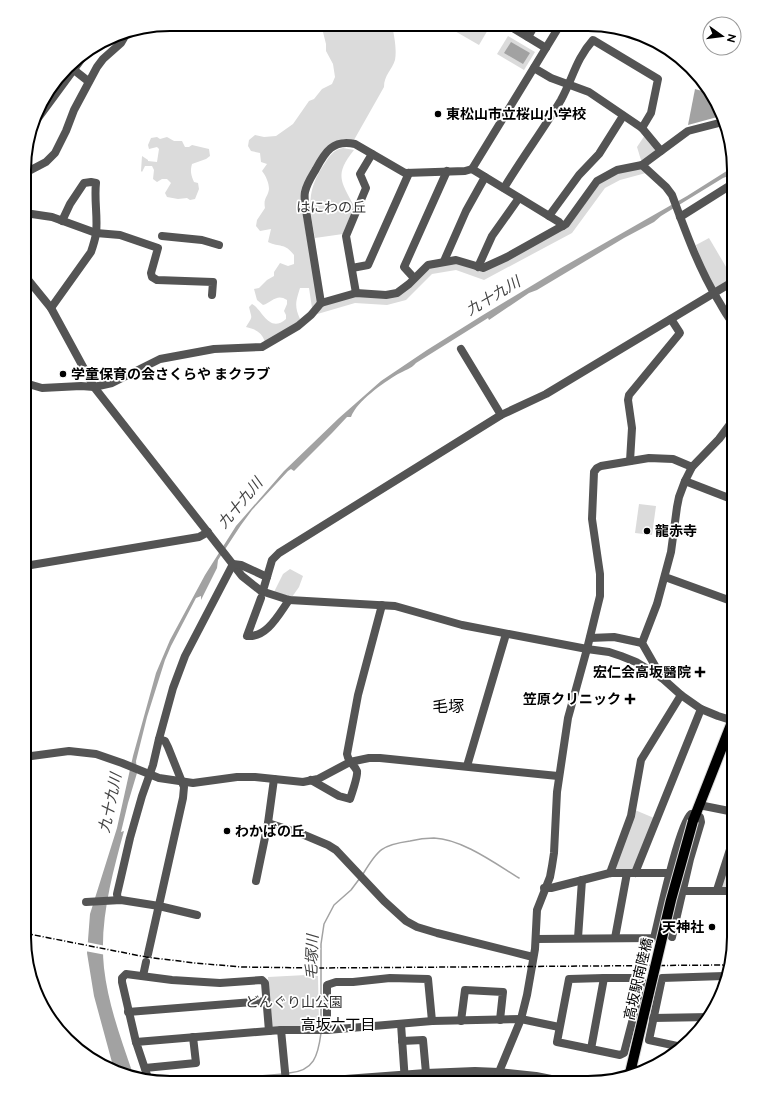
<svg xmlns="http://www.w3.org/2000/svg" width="758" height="1107" font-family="Raleway,'Noto Sans JP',sans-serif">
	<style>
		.green { fill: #dbdbdb }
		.water { fill: #a2a2a2 }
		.pier { fill: #fff }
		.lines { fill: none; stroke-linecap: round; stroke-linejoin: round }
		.stream { stroke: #a2a2a2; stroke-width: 1.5 }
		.major-casing { stroke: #dbdbdb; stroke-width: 12 }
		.minor { stroke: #545454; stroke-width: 8 }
		.major { stroke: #000; stroke-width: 10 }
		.rail { stroke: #000; stroke-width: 1.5; stroke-dasharray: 6 2 1 2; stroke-linecap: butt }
		.major-bridge-casing { stroke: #dbdbdb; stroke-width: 12; stroke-linecap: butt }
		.minor-bridge { stroke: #545454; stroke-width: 8 }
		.major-bridge { stroke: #000; stroke-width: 10 }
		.poi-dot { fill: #000; stroke: #fff; stroke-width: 1.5 }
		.labels { text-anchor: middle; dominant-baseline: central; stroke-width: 3.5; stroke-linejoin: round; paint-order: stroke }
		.poi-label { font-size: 14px; font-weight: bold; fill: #000; stroke: #fff; text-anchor: start }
		.park-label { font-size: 14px; fill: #323232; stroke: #fff }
		.street-label { font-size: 14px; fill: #000; stroke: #fff }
		.water-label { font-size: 15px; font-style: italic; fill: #434343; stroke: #fff }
		.neighbourhood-label { font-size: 15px; fill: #000; stroke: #fff }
		.quarter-label { font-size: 16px; fill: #000; stroke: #fff }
		.rim { fill: none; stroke: #000; stroke-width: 2 }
	</style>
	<rect width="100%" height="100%" fill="#fff"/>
	<!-- green -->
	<g class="green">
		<path d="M324,24L392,25C394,35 397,49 395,60C392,70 384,75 384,87L354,140L344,139L332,143L302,189L301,204L318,302L312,308L309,288H300C296,301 294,306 300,319L296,323L265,342C262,332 255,329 246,327C253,315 252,320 249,307L252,304C262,309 269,334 286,319V315L284,311L287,304V300C277,293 272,302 263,305L257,300L254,289L259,288L267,280L274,276V272L280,263L288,266L294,264V255C284,242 280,248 268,242L271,229L260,231L256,226L257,220L265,208C263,198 268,197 269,189C269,183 266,176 262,171L267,164L261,162L260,153L251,151L248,146L249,140L255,135L264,137L276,136L293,124L309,101L314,99L322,89L332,84L335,77L333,64L326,51V44L323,32Z"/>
		<path d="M453,25H485L489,28L479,45L453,30L454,27Z"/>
		<path d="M508,36L535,52L524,70L497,54Z"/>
		<path d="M645,135L656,150L644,160H641L637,147Z"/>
		<path d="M157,137L160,139L167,137L174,141H182L185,147H189L192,145L209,149L210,156L206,159L192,164C190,171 191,175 194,182L198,183L199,189L195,199L190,200L187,198L178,199L167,197L165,193L171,183L167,179H162L157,182L153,179L154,170L152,166H145L142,172L141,171L142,156L148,160V161L157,162L159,149L157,147L149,149L148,145L151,138Z"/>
		<path d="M343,148L354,150C334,175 341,181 354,206L343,234L315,238C309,206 306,191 325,163C329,156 335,149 343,148Z"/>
		<path d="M640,168L646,173L620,180L605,188L572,233L484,280L456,270L432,274L406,300L387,305L355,303L314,315L325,305L353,296L387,298L429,268L456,263L483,272L568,227L601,182L618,173Z"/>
		<path d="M709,238L732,277L715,288L705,273L696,245Z"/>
		<path d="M639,504L656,506L652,535L635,533Z"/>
		<path d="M290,569L303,576L299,587L292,597L274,592L283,574Z"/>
		<path d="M635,810L654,818L634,869L631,870H616L615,867Z"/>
		<path d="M734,846V888H723L721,885Z"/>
		<path d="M306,975L318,976L319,1027H271L268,977Z"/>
	</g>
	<!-- water -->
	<g class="water">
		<path d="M511,42L530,53L523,64L504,53Z"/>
		<path d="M695,89L709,93L719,106L721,116L688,125Z"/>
		<path d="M733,167L734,174L723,178L661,216L654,222L624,238L537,290L529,293L489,320L488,318L416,363C411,369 405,370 398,374C383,383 357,401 351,417H347L332,433L294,471L291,469L288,471L252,510L241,525L218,560L217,568L201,600V596L196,598L171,646L165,660L147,717L136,761L137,773L128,803L121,832L124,831C112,875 99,922 104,968C108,1004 121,1039 133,1074L113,1066L94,996L87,953L90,914L117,828L133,756L156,673L170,640L205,575L236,526L284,471L339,418L381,381L427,350L483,315L561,268L687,196Z"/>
	</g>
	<!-- pier -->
	<path class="pier" d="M86,942L106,946V955L85,951Z"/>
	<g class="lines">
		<!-- stream -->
		<g class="stream">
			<path d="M363,874C378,849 382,845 410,841C418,839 427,838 434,838C462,839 496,864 519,878"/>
			<path d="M321,1027V944L324,924L334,905L351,890L360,878"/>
			<path d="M289,1073C314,1071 318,1056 321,1033"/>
			<path d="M192,1082L283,1074"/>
		</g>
		<!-- major casing -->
		<g class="major-casing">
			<path id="major" d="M693,821L734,717"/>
		</g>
		<!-- minor -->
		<g class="minor">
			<path d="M508,25L546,48"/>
			<path d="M528,37L535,25"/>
			<path d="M534,68L551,78L589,92L642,128L661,151"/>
			<path d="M36,121L86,53"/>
			<path d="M642,165L666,187L672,195C685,230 698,267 718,300C723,308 727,317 734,324"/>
			<path d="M472,169L559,222L563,226"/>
			<path d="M25,173L46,162L55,153L66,131L74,110L97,67L103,59L121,43L128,31"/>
			<path d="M504,188C522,158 543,130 561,100C573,78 576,59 593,40L658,79L651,113L642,128"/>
			<path d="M25,213L52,217L96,233L120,235L158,248L151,273L152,277L157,280L213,282L212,295"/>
			<path d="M549,216L579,175L599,154L623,116"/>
			<path d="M680,217L734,183"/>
			<path d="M162,236L202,240L219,245"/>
			<path d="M444,261L466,211L485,177"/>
			<path d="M478,267L492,236L519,198"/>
			<path d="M352,268L368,265L409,173"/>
			<path d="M25,276L51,308L94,387L242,576L261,591L289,600L395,606L462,625L587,649L609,652L621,656L636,662L662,678L681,695L701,709L718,716L734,721"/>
			<path d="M414,278L404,267L447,171"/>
			<path d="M356,293L346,236L366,188L360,174L372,154"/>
			<path d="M321,303L305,204C305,200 304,196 305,192C307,183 312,176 316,169C325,152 333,139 355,144L405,173L465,171L472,169L560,25"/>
			<path d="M51,308L91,252C93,246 95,240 96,234C98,217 94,200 96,183L91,182L84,183L70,204L62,221"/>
			<path d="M461,349L501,415"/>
			<path d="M25,383L42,388L81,386L94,387L112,383L160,359L214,349L262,347L298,326L311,315L321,303L356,293L386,295L397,293L409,284L428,265L456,260L483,268L507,257L566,224L597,181L617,170L642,165L688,131L723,122"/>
			<path d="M630,461L632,428L628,400L629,395L680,333L671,319"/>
			<path d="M685,481L734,500"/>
			<path d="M25,566L199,537L208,532"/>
			<path d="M665,577L734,602"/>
			<path d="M264,587L272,560L279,553L501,415L546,394L734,281"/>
			<path d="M261,598L247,636C267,638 279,614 289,600"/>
			<path d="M590,638L614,637L642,643"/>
			<path d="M662,678L642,643L657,604L671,552L677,507L679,497L685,481L692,467L719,439L734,419"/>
			<path d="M24,757L69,751L96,754L122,763L159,778L193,783L237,777H255L303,782L318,779L350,762L369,758H380L558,776"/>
			<path d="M467,766L506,634"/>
			<path d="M311,780L339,796L350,799C352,793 358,776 357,771C354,764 348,762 347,754L358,695L382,605"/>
			<path d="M699,805L734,812"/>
			<path d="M268,823L302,834L328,845L336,850L384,901L406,921L417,927L437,933L533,957"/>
			<path d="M610,873L631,816L641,760L681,695"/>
			<path d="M635,873L701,709"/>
			<path d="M256,881L268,823L274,779"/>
			<path d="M544,888H551L610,873H670"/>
			<path d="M717,890L734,837"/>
			<path d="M682,891H734"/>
			<path d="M118,900L117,894L121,877L130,838L142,796L153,765L159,739L173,688L185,656L233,564L241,565L267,577"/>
			<path d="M86,902L121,900L159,906L197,915"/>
			<path d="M578,938L582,880"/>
			<path d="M615,938L627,873"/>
			<path d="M536,939L654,938C659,918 679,824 691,814L696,815L700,817L701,822L690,859L672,937"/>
			<path d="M148,954L183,798L184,787L168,747L165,741L159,739"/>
			<path d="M143,976L146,962"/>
			<path d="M604,978H640L642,980V984L624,1053L620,1055L557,1042L569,979Z"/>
			<path d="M128,1012L266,1001"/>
			<path d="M653,1018L710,1017"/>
			<path d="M461,1021L465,990L503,992L500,1020"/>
			<path d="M401,1024L405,1082"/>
			<path d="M281,1030H327L432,1021L521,1019L559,1027"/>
			<path d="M327,1030V985L336,982H353L390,978L428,979L432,1021"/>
			<path d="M402,1041L423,1040L426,1073"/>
			<path d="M136,1042L122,982V978L126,974L172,980L220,983L262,980L265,983L269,1031"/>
			<path d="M677,1046L649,1040L662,978L724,976"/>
			<path d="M591,1049L604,978"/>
			<path d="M145,1068L196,1063L193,1037"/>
			<path d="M149,1081L136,1042L281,1030L286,1082"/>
			<path d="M305,1082L426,1073L475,1071L499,1072L536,1076L571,1083"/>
			<path d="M497,1083L499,1072L521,1019L527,995L535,949L537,910L550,877L552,866L554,853L557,792L568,718L587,649L600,596V574L592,519L594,472L597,468L601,466L649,458L673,459L692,467"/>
		</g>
		<!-- major -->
		<use href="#major" class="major"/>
		<!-- rail -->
		<path class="rail" d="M24,933L146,957L195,963L242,967L318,968L727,965"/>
		<!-- major-bridge casing -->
		<g class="major-bridge-casing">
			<path id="major-bridge" d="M630,1073L671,900L693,821"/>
		</g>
		<!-- minor-bridge -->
		<path class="minor-bridge" d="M69,66L88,81"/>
		<!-- major-bridge -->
		<use href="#major-bridge" class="major-bridge"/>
	</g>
	<!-- markers -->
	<g class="poi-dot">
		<circle cx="438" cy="114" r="4"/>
		<circle cx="63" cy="374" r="4"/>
		<circle cx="647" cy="531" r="4"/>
		<path d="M698 666h4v4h4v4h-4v4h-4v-4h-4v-4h4z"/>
		<path d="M628 693h4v4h4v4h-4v4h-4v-4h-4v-4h4z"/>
		<circle cx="227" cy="831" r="4"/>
		<circle cx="712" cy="927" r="4"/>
	</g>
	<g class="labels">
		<!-- poi labels -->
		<g class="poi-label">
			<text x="446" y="114">東松山市立桜山小学校</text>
			<text x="71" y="374">学童保育の会さくらや まクラブ</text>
			<text x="655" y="531">龍赤寺</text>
			<text x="691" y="672" text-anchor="end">宏仁会高坂醫院</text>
			<text x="621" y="699" text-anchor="end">笠原クリニック</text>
			<text x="235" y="831">わかばの丘</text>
			<text x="704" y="927" text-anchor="end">天神社</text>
		</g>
		<!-- park labels -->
		<g class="park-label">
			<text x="331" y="207">はにわの丘</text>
			<text x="294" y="1002">どんぐり山公園</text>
		</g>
		<!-- street labels -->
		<g class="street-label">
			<text transform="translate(638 979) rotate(-77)">高坂駅南陸橋</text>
		</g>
		<!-- water labels -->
		<g class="water-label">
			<text transform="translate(493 296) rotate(-31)">九十九川</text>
			<text transform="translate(240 503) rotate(-50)">九十九川</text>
			<text transform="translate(110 803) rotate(-78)">九十九川</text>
			<text transform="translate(312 957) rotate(-88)">毛塚川</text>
		</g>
		<!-- neighbourhood labels -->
		<g class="neighbourhood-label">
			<text x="338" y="1025">高坂六丁目</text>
		</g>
		<!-- quarter labels -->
		<g class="quarter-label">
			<text x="448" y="706">毛塚</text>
		</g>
	</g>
	<!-- crop -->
	<path d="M0 0H758V1107H0ZM170 31H588A139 139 0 0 1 727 170V937A139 139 0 0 1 588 1076H170A139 139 0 0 1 31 937V170A139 139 0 0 1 170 31Z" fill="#fff" fill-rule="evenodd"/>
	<path class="rim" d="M170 31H588A139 139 0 0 1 727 170V937A139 139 0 0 1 588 1076H170A139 139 0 0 1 31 937V170A139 139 0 0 1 170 31Z"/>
	<!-- north arrow -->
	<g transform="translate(722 36) rotate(104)"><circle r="19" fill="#ffffff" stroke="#999999"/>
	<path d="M0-3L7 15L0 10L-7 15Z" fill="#000000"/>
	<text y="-6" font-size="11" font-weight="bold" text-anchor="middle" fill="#000000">N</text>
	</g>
</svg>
